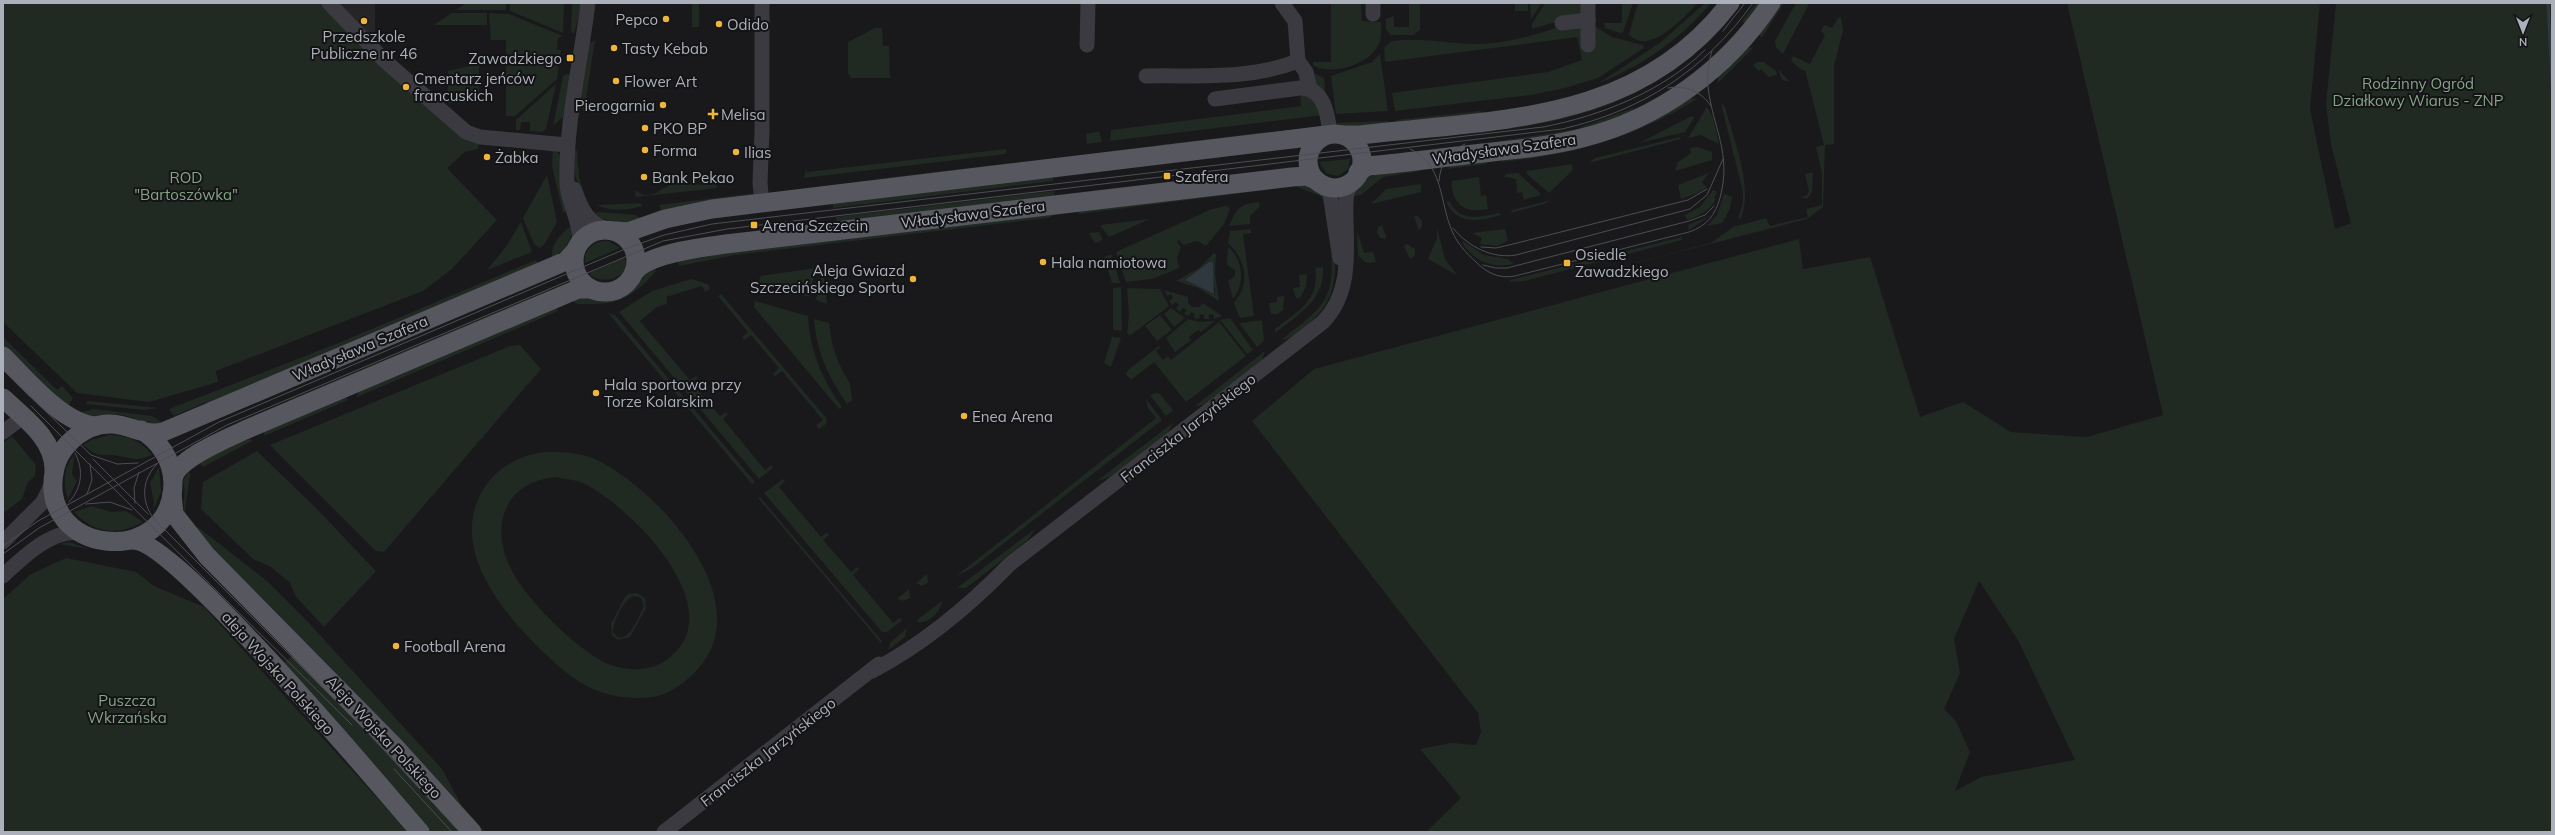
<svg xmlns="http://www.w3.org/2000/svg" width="2555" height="835" font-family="Mulish,sans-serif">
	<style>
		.built { fill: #252528 }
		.green { fill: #202922; fill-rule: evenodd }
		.water { fill: #2f373f }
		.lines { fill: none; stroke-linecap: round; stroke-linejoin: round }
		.stream { stroke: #2f373f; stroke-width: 3 }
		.minor { stroke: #3a3a40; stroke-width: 15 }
		.major { stroke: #56575f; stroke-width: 19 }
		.tram { stroke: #4d4e55; stroke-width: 1 }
		.poi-dot { fill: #eeb53d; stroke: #141416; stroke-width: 1.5 }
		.labels { text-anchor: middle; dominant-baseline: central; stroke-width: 4; stroke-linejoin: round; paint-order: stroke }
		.poi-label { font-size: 15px; fill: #abb0ba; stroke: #141416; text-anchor: start }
		.park-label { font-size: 15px; fill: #83a485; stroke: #141416 }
		.street-label { font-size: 15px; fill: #abb0ba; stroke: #141416 }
	</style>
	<rect width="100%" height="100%" fill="#19191b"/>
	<!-- built -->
	<path class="built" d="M336,3H375V41Z"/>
	<!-- green -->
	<g class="green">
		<path d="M3,3H325L479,139L478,149L465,152L447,168L497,220L452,269L423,291L216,371L218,382L149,402L77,393L3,322Z"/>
		<path d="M466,3H506V10H456Z"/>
		<path d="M510,3H564L563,33L510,11Z"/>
		<path d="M572,3H582L574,34L571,31Z"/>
		<rect x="692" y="3" width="7" height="24"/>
		<path d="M1331,3H1361L1362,21L1381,22C1381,28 1382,35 1380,41C1373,64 1333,76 1314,66L1313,62H1331Z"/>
		<path d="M1409,3H1420V30L1413,35H1391L1386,29V19L1394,16V27H1409Z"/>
		<rect x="1515" y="3" width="13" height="8"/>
		<path d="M1530,3H1542L1531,19Z"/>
		<path d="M1545,3H1584L1581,12L1576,16L1532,29V24Z"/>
		<path d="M1622,3H1633L1623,32L1620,33L1605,28L1604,23H1622Z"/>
		<path d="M1638,3H1698C1685,16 1648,58 1629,34Z"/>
		<path d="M1705,3H1711C1681,38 1643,66 1599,83L1661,42Z"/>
		<path d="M1756,3H1764L1747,25L1742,21Z"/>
		<path d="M1777,3H1784L1761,39L1759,31Z"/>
		<path d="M1796,3H1808V6L1783,54L1776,47L1775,41Z"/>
		<path d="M2067,3H2320L2310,109L2335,229L2351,223L2331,144L2326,104L2336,3H2552V832H1426L1461,798L1420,749L1451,743L1476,745L1481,732L1478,713L1252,421L1314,369L1799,239L1803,269L1870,257L1920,417L1963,402L2011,432L2087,437L2163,415ZM1979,581L2018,640L2075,760L1981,777L1955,791L1970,752L1956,721L1944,709L1960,673L1954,639Z"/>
		<path d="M452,13H487V25H434Z"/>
		<path d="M489,13L509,14L563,36L558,38L557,50H561L557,79L515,116H506V40H491Z"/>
		<path d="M1841,17L1843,31L1834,66V144L1825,145L1823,207L1807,219L1547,286L1711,243L1733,227L1766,218L1770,226L1808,217L1806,209L1822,205V173L1816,147L1824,145L1805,70H1802L1791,61L1793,56L1810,64L1825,35L1821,32L1824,25L1832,28L1838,18Z"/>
		<path d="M1561,26L1596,27L1612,37L1643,45L1644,48L1598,78L1565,88L1531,95L1395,111L1392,93L1548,72L1582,60L1577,37L1385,62L1384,48L1392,41C1419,37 1448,43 1475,44C1506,44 1533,36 1561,26Z"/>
		<path d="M875,28H882L883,46H889L890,78H851L848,73V42Z"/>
		<path d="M1714,31L1717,33C1654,96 1585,120 1498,130V125L1556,116Z"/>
		<path d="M595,40L584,112L580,105L589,44Z"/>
		<path d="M1747,47L1753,48L1718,83V76Z"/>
		<path d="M1380,54L1388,111L1336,114L1331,76L1372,62Z"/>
		<path d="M1757,62H1764L1776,71L1777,75L1769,77L1761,69L1759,71L1753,65Z"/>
		<path d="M479,64V103H448V71Z"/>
		<path d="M1778,69L1790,82L1782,80Z"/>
		<path d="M1313,73L1324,78L1326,100L1300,85L1298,75Z"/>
		<path d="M567,74L573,75L563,117L553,126L563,76Z"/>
		<path d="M556,84L546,129L542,132L530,131V122H521L520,130H516V120Z"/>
		<path d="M1300,91H1307L1323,115L1110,141L1111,130L1301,106Z"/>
		<path d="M1685,98L1697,99C1634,138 1575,154 1502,162L1501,157Z"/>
		<path d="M1721,103L1725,107C1733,138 1754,188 1741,218L1738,219L1743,202V192Z"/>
		<path d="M1707,107L1713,117L1719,144L1700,135L1688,138Z"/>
		<path d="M1633,108L1636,113L1603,126L1500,146V141L1576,129Z"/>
		<path d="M1480,111L1484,113L1398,122L1396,120Z"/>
		<path d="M1692,116L1694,118L1685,132L1639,143Z"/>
		<path d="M1389,121L1386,125L1337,126L1333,123Z"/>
		<path d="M1099,131L1102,142L1087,144L1086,134Z"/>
		<path d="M1267,132V138L1159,146V145Z"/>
		<path d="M1680,137L1681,139L1589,163L1595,158Z"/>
		<path d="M1697,147L1712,152V160L1675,171L1678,162L1691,153L1690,148Z"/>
		<path d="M553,148L560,155L568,210L563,213L552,166Z"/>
		<path d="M574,149L577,151L579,178L587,201L584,203L574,171Z"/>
		<path d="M1006,149V154L804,178L806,168L807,172Z"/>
		<path d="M1350,159L1348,169L1338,176L1326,173L1319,162Z"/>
		<path d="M1490,161L1486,164L1447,169L1450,166Z"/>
		<path d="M1010,163L1009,165L852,182Z"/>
		<path d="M1572,164L1573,170L1549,193L1526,173L1527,171Z"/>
		<path d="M1418,169L1421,171L1383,177L1361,195L1353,196C1363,168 1394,172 1418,169Z"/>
		<path d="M1813,172L1812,192L1807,199L1800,197L1806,196L1809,192L1805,174Z"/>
		<path d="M1518,173L1540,193V195L1524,200L1522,192L1517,193L1516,179L1504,177L1506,174Z"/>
		<path d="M1709,173L1702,182L1707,187L1698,193L1681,199L1678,185Z"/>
		<path d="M1053,174V181L833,208L832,200Z"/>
		<path d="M547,175L557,222L544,245L539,248L534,244L523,218Z"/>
		<path d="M1479,177L1481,196L1486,195L1488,209C1466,214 1451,205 1452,181Z"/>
		<path d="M716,178L717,188L636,197L635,190C652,202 657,190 670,185C679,182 702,185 712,185Z"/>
		<path d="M1298,183L1309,186L1325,198L1297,187Z"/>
		<path d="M1421,184V192L1371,204L1386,189Z"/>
		<path d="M1273,185V189L1079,214L1078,207Z"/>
		<path d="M1713,190L1717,192L1714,198L1716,199C1710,211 1699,216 1687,220L1685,215L1700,207Z"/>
		<path d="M1054,191L1055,198L837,225L836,217Z"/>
		<path d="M755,193L753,197L662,214L659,205Z"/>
		<path d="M1724,194L1732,197L1730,209L1722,223L1707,226L1717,215Z"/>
		<path d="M1551,200L1544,204L1511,213L1512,210Z"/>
		<path d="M1449,201C1461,223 1479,217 1499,213L1501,215C1480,221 1458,226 1446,202Z"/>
		<path d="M1259,202L1260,206L1250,216V224L1229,226C1237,208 1240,204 1259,202Z"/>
		<path d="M640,203L643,206C628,210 611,212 597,205Z"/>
		<path d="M1226,206L1230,209L1224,224L1206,246L1197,241L1183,245L1179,240L1177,242L1181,247L1177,258L1179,268L1152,279L1126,282L1116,252L1212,209Z"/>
		<path d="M1325,211H1329C1334,255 1347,293 1307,325C1299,331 1291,340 1281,340C1294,329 1310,319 1321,305C1340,280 1329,241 1325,211Z"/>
		<path d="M600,212L635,215L640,218L624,224L595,217L594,213Z"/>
		<path d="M1056,214L1048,218L735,255L679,266L677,259Z"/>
		<path d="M1414,216H1418L1422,221V226L1419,231Z"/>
		<path d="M1710,216L1689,230L1688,225Z"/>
		<path d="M1150,219L1109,237L1100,225Z"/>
		<path d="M521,222L532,252L487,270L505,248Z"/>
		<path d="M573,225C572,241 566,250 553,259C548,246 563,231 573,225Z"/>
		<path d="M1382,225L1386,237L1385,239L1380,238L1377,233L1378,227Z"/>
		<path d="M1437,228L1445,259L1457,275L1428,259L1437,238Z"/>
		<path d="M1251,229V233L1243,234L1254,316L1240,318L1234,303C1251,283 1246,260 1228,243L1230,231Z"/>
		<path d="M1505,229L1508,241L1497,246L1480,244L1482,238L1472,233Z"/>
		<path d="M1357,231L1364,253L1373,252L1376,262L1366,263L1358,256Z"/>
		<path d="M1099,232L1103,240L1095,243L1089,233Z"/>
		<path d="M1682,237V240L1524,281L1510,282V280Z"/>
		<path d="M608,241L620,248L585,263C583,249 595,240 608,241Z"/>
		<path d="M1463,241L1484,255L1508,259L1514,264C1491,269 1475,261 1462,243Z"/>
		<path d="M1407,244L1415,249V255L1410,259L1404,246Z"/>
		<path d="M1228,247C1244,260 1245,283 1233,299L1228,281L1235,276V270L1227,265Z"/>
		<path d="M1214,253L1216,254L1215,273L1219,301L1198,288L1176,281L1199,268ZM1211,261L1215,292L1214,294L1185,280Z"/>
		<path d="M1111,254L1120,283H1112L1104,257Z"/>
		<path d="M624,258C634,272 608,288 590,275L591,272Z"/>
		<path d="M536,260L539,266L209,407L206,402L174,416L169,409L336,344Z"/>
		<path d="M656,266C657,273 651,276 647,281C621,305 611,304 577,304L572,301L577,296C586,297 595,300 604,300C629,301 638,277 656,266Z"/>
		<path d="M1323,267C1326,299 1297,316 1275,333V329C1298,311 1320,301 1315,268Z"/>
		<path d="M816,268L809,297L761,284L759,280L761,276Z"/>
		<path d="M823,270L827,304L816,300Z"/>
		<path d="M1307,274L1306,287L1300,298H1296L1293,288L1300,287L1299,275Z"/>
		<path d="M691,279L708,284L710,289L705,292L702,286L666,297L667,304L657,307L640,321L690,380L696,376L698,378L692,383L720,416L726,412L728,414L723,419L765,470L771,465L773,468L759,479L619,312L652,291Z"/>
		<path d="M1121,287L1122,331L1113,330V288Z"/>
		<path d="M1127,288L1160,289L1169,306L1131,335L1127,334L1129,314Z"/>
		<path d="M549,290L551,294L288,402L287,401Z"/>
		<path d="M1164,290L1188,297V303L1192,307H1199L1203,303L1222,316L1214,319L1213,314L1209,315V319H1204V315L1200,314L1199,319L1194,318L1195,314L1191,312L1189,316L1184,314L1187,310L1183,308L1180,312L1176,308L1179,305L1176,302L1172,305L1169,301L1173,298L1171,294L1167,296Z"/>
		<path d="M721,294L827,419L826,424L819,429L816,425L823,420L782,371L775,376L773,374L779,368L751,335L744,340L742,337L748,332L718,296Z"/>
		<path d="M1284,296L1283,310L1278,314H1271L1269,303L1277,302V297Z"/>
		<path d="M755,301L808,316C810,351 822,379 842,407L839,409L754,307Z"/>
		<path d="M555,304L558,311L357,397L358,390Z"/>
		<path d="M1171,308L1185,318L1174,327L1164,314Z"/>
		<path d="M608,313L615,315L755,482L752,484Z"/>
		<path d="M1160,315L1172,330L1157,341L1145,326Z"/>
		<path d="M1230,318L1253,350L1247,354L1220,320Z"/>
		<path d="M814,319L829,323L832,343L839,364L850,384L852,400L847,404C829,378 816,351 814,319Z"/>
		<path d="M1188,319L1200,322L1215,321L1201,332L1198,330L1189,337L1191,340L1175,352L1166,338Z"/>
		<path d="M1262,320L1264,341L1257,347L1239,323Z"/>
		<path d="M1219,322L1246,356L1186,402L1154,362L1131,380L1126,374L1128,370L1159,346L1161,347L1156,351L1163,360L1168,356L1171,360Z"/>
		<path d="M3,337L57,390L62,386L73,398L67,407L3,349Z"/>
		<path d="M1112,337L1121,338L1111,367L1104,363Z"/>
		<path d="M520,345L541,369L384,552L376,551L270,445L510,346Z"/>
		<path d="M1265,351L1261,362L1203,405L1195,406Z"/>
		<path d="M1156,393L1160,394L1173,410L1166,416L1150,395Z"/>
		<path d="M346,397L348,400L264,436V432Z"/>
		<path d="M1146,399L1162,420L972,568L955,577L1156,418L1148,408Z"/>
		<path d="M87,401L159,408L144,410L86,404Z"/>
		<path d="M94,409L152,416L163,423C148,427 135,417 121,415C107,413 94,420 82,412Z"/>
		<path d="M1174,422L1167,434L1112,476L1097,481Z"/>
		<path d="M109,435C127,435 140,440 152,455C135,462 134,458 118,456C98,452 102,460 83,445L91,440Z"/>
		<path d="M12,436L36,465L35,476L28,482L22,499L3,513V443Z"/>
		<path d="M249,438L252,441L203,467L199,462Z"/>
		<path d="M257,451L316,508L376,571L324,627L296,597L290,583L271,567L253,559L201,509L203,482Z"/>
		<path d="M546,452C563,452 579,452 595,459C657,488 761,601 697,670C685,683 670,694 653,697C638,699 621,698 607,694C580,687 556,665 536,645C495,604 444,537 490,480C504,463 525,454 546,452ZM556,477C565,479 577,480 585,484C628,506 720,596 679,648C669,660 657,668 641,669C627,670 612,667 600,660C570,642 530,603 513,573C489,529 502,482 556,477Z"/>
		<path d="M74,456L72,474L77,481L68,499C63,486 63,466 74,456Z"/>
		<path d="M159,467L161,492L153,511L154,502L150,483Z"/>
		<path d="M189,471L190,475L184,516C182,503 187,494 183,481Z"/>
		<path d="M783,479L785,481L779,487L821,537L827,532L829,535L823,540L851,572L857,567L859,569L853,575L893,623L900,618L902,620L887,632H882L764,493Z"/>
		<path d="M760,497L882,641L881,643L758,498Z"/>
		<path d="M92,506L111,512L126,511L143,522C118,536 94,534 74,512Z"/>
		<path d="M198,527L267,581L309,623L442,769L462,806L485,832H479L194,531Z"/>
		<path d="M1035,529L1028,540L966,588H957Z"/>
		<path d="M69,542L89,549L59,544Z"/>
		<path d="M66,558L136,572L154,586L204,607L408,832H6L3,826V599L31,574Z"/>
		<path d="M927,574L928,582L922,586L916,583Z"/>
		<path d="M909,589L910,598L904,601L897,599Z"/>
		<path d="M637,593L645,598L646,608L630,637L618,640L612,635L611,624L625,597L628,594ZM634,596L641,598L644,606C639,616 626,651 613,632C613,622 624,598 634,596Z"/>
		<path d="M942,601C941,611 929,624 918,622L917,620Z"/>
		<path d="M907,628L905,637L888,650L891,642Z"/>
		<path d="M266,644L285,662L293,655L464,832H427Z"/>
	</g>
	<!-- water -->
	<path class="water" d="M1209,262H1213L1214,294L1185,280Z"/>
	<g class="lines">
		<!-- stream -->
		<path class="stream" d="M2548,3L2552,83"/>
		<!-- minor -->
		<g class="minor">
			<path d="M329,3L385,61L466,132L480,137L567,145"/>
			<path d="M1282,3L1295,21L1298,61L1306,72L1310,89"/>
			<path d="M1588,3V45"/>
			<path d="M1373,14V3"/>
			<path d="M1562,23L1588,20"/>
			<path d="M1087,45L1088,3"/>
			<path d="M1146,76C1196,75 1250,80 1298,61"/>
			<path d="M1215,99L1300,88C1324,87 1328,115 1330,134"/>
			<path d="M1321,184L1330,194L1340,258"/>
			<path d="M574,189C581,208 588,225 609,230"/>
			<path d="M762,203L760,183L762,131V3"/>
			<path d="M579,243C583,227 568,203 567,184C565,124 581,63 588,3"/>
			<path d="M3,432L23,417"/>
			<path d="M3,542L43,502L53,481"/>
			<path d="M3,576C22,558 53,528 80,533"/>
			<path d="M872,671C922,645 971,604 1010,564L1323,322C1350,294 1347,257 1346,220C1346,205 1344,192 1354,179"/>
			<path d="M664,832L879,664"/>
		</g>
		<!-- major -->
		<g class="major">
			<circle cx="1335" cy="161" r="27"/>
			<path d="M1342,135H1361C1497,119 1638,124 1730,3"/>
			<path d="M1358,172L1368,166C1404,163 1439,158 1474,154C1510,150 1547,147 1582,138C1659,119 1727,69 1771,3"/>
			<circle cx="605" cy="261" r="31"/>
			<path d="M616,231L628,232L665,219L712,209L1326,135"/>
			<path d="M634,272C648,253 704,247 726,244L1292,177L1306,176L1316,180"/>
			<path d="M3,356C26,379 63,424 96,426"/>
			<path d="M3,398C24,418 55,439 54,471"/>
			<path d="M141,430C160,441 172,460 173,482C173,571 34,555 55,468C59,450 73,436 90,428C121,415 138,438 163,432L566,261L575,251"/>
			<path d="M173,479C176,459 228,438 245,430L578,289H591"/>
			<path d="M172,494L174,514L207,556L395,747L472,832"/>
			<path d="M131,540C171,535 383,790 420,832"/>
		</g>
		<!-- tram -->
		<g class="tram">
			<path d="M1723,31L1745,3"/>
			<path d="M1668,88C1685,85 1701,91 1711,106"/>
			<path d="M1410,149C1444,164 1439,201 1452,231C1457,243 1466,253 1476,262C1487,273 1499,279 1515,276L1689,232C1707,226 1715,215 1720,198C1732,153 1713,129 1708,87C1707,75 1708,63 1712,51"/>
			<path d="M1439,181C1440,164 1449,151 1465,144"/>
			<path d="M1453,228C1468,247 1493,259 1516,255L1690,209L1707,195L1723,159"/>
			<path d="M1481,247L1496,248L1513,244L1688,200L1707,189"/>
			<path d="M1483,265L1496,268H1507L1689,221L1705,215L1714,206"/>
			<path d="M3,370L91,455L117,464L138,463"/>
			<path d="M31,406L85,460"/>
			<path d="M81,456L352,725"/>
			<path d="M93,459L148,514"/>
			<path d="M157,464C141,480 141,502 154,519L369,734L460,832"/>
			<path d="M87,494L92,480L90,464"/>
			<path d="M69,502C82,488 84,470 75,453"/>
			<path d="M135,503L134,488L139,472"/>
			<path d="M86,504L110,502L132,510"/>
			<path d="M3,546L38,521L219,422L625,249L664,235L712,224L1543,127C1600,116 1662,92 1705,50"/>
			<path d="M3,554L39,528L227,425L663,241L727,229L1562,129C1642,111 1705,70 1753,3"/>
			<path d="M394,769L452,832"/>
		</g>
	</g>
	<!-- markers -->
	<g class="poi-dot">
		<circle cx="666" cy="19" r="4"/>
		<circle cx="364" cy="21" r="4"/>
		<circle cx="719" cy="24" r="4"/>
		<circle cx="614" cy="48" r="4"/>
		<rect x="566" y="54" width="8" height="8" rx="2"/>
		<circle cx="616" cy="81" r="4"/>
		<circle cx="406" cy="87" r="4"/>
		<circle cx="663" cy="105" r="4"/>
		<path d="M711 108h4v4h4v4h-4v4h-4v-4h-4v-4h4z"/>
		<circle cx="645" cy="128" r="4"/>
		<circle cx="645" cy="150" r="4"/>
		<circle cx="736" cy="152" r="4"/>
		<circle cx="487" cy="157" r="4"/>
		<rect x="1163" y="172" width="8" height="8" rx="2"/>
		<circle cx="644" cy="177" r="4"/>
		<rect x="750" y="221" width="8" height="8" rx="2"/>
		<circle cx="1043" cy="262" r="4"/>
		<rect x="1563" y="259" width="8" height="8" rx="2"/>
		<circle cx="913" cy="279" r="4"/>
		<circle cx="596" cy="393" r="4"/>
		<circle cx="964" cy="416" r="4"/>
		<circle cx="396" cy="646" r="4"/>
	</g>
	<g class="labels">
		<!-- poi labels -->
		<g class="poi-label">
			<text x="658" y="19" text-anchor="end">Pepco</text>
			<text x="727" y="24">Odido</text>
			<text x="364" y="36" text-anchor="middle">Przedszkole<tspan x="364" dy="17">Publiczne nr 46</tspan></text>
			<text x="622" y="48">Tasty Kebab</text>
			<text x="562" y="58" text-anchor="end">Zawadzkiego</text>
			<text x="414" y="78">Cmentarz jeńców<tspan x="414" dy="17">francuskich</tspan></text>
			<text x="624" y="81">Flower Art</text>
			<text x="655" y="105" text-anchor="end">Pierogarnia</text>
			<text x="721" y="114">Melisa</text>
			<text x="653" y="128">PKO BP</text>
			<text x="653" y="150">Forma</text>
			<text x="744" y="152">Ilias</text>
			<text x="495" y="157">Żabka</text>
			<text x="1175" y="176">Szafera</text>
			<text x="652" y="177">Bank Pekao</text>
			<text x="762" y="225">Arena Szczecin</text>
			<text x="1575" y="254">Osiedle<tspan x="1575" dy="17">Zawadzkiego</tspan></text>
			<text x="1051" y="262">Hala namiotowa</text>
			<text x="905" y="270" text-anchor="end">Aleja Gwiazd<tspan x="905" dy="17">Szczecińskiego Sportu</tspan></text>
			<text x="604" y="384">Hala sportowa przy<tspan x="604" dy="17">Torze Kolarskim</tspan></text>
			<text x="972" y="416">Enea Arena</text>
			<text x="404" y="646">Football Arena</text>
		</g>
		<!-- park labels -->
		<g class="park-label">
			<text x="2418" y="83">Rodzinny Ogród<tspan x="2418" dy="17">Działkowy Wiarus - ZNP</tspan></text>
			<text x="186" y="177">ROD<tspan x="186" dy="17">"Bartoszówka"</tspan></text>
			<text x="127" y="700">Puszcza<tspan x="127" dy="17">Wkrzańska</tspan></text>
		</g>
		<!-- street labels -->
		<g class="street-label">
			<text transform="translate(1504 149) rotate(-8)">Władysława Szafera</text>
			<text transform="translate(973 214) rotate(-7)">Władysława Szafera</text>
			<text transform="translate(360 348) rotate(-23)">Władysława Szafera</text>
			<text transform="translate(1188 428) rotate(-38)">Franciszka Jarzyńskiego</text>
			<text transform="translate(278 673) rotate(48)">aleja Wojska Polskiego</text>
			<text transform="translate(384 737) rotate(47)">Aleja Wojska Polskiego</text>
			<text transform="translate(768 752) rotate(-38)">Franciszka Jarzyńskiego</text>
		</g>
	</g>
	<!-- border -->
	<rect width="2555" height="835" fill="none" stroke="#abb0ba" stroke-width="8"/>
	<!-- north arrow -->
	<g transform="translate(2523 32) rotate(180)" stroke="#141416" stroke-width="3" paint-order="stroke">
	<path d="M0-3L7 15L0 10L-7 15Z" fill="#abb0ba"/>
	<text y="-6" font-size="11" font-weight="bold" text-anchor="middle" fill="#abb0ba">N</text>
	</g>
</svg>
